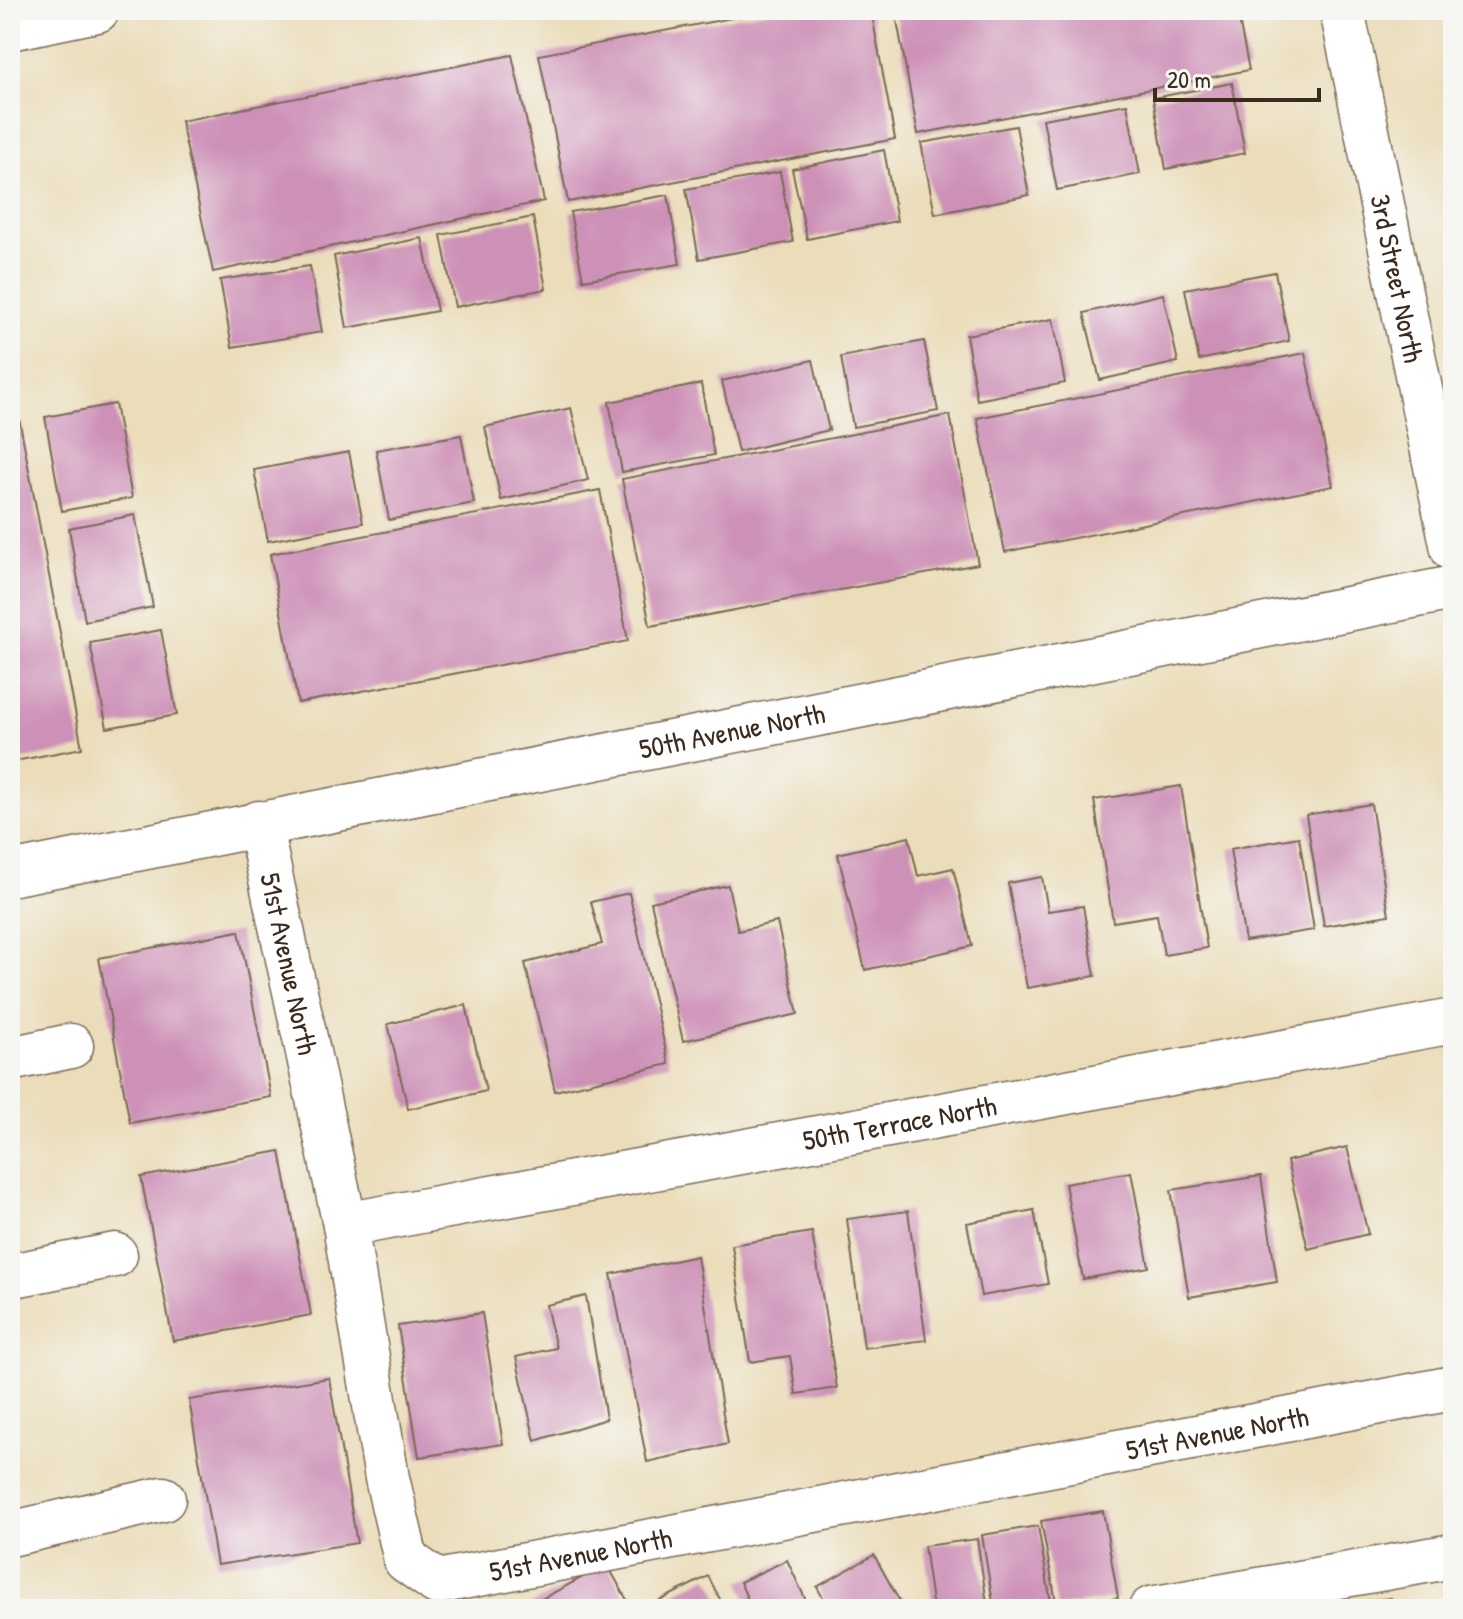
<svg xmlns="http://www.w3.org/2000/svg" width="1463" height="1619" font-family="'Patrick Hand',sans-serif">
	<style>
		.building { fill: #cd90b7 }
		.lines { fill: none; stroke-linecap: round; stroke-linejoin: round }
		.minor-casing { stroke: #796955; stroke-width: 47 }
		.minor { stroke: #fff; stroke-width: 44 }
		.labels { text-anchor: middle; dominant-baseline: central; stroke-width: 8; stroke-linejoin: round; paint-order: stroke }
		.street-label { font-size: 28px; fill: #3b2a1e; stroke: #f6f6f2 }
	</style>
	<rect width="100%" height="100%" fill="#f6f6f2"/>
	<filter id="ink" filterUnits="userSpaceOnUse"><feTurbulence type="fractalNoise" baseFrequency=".0125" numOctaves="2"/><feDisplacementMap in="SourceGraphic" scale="16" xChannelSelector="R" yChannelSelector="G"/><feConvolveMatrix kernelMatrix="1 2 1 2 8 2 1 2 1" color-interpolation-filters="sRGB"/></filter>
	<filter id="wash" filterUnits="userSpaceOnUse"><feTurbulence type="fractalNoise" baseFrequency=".006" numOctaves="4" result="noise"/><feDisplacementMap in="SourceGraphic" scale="32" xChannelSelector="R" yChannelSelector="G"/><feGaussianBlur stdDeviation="1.8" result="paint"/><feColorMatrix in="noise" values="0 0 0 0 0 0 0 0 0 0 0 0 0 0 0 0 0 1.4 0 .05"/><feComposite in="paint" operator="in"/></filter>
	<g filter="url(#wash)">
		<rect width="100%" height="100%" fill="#ebddba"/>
		<g id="blocks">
			<!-- building -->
			<g class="building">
				<path d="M773,10H871L895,139L568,202L539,55Z"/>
				<path d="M895,10H1237L1249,70L918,134Z"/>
				<path d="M512,55L544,201L213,272L181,121Z"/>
				<path d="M1232,83L1245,153L1166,169L1153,98Z"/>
				<path d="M1127,104L1140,174L1057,190L1043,119Z"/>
				<path d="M1016,126L1029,195L935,214L921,143Z"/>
				<path d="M884,150L897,221L807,239L792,169Z"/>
				<path d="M780,172L793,242L699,259L686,189Z"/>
				<path d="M668,195L680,264L583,280L570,212Z"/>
				<path d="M533,217L546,289L455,307L441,235Z"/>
				<path d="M422,238L437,311L347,328L334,256Z"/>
				<path d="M310,266L322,332L232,347L220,280Z"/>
				<path d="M1275,272L1289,341L1199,360L1185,289Z"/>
				<path d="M1163,294L1178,362L1100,380L1084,313Z"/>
				<path d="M1053,319L1065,383L977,400L966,335Z"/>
				<path d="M924,341L938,411L853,427L841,357Z"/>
				<path d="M1305,353L1333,486L1005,552L977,418Z"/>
				<path d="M813,360L829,430L738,452L722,381Z"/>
				<path d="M701,384L714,455L622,472L609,402Z"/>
				<path d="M115,404L132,498L62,511L45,417Z"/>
				<path d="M571,408L588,480L501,500L485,427Z"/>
				<path d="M950,415L978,564L650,626L622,479Z"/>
				<path d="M19,418L82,748L10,762V419Z"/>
				<path d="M461,435L474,503L389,520L376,450Z"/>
				<path d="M349,452L363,523L268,541L254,470Z"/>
				<path d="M600,490L628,641L298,703L270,554Z"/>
				<path d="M135,515L153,607L85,621L69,528Z"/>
				<path d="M161,630L177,715L107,728L90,643Z"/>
				<path d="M1181,786L1207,948L1164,955L1157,915L1113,922L1094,800Z"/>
				<path d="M1371,804L1389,915L1324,926L1306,815Z"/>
				<path d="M909,837L918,876L953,868L972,946L865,970L838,854Z"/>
				<path d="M1299,837L1314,930L1245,941L1230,849Z"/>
				<path d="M1042,877L1048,911L1083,906L1095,976L1027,988L1008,883Z"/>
				<path d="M728,885L738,931L777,922L798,1014L683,1041L651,902Z"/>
				<path d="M629,893L669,1064L555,1091L525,963L602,944L591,902Z"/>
				<path d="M239,931L271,1097L130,1123L99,958Z"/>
				<path d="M466,1005L486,1091L408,1109L388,1024Z"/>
				<path d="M1347,1147L1368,1234L1308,1249L1287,1161Z"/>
				<path d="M280,1151L311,1315L173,1341L141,1177Z"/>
				<path d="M1131,1172L1149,1267L1083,1279L1065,1184Z"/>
				<path d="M1261,1176L1277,1282L1189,1297L1171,1190Z"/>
				<path d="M1034,1210L1048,1284L981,1296L967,1223Z"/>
				<path d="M908,1211L926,1340L864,1348L847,1219Z"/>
				<path d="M812,1232L837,1388L796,1394L790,1356L750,1362L732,1245Z"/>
				<path d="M697,1256L728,1444L647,1462L611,1274Z"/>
				<path d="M586,1296L606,1419L535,1441L516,1357L556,1348L546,1305Z"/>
				<path d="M482,1313L503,1444L419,1457L398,1326Z"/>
				<path d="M329,1378L357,1543L217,1565L189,1400Z"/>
				<path d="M1103,1511L1118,1598L1057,1607L1041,1521Z"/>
				<path d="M1038,1526L1052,1609H994L982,1535Z"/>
				<path d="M977,1539L988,1609H933L924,1546Z"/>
				<path d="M874,1555L904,1609H829L817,1587Z"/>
				<path d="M787,1560L810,1609H752L740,1582Z"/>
				<path d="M607,1564L632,1609H523Z"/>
				<path d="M708,1576L725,1609H664L659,1601Z"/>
				<path d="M1391,1598L1392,1609H1314V1606Z"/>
			</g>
		</g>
	</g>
	<g filter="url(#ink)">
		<use href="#blocks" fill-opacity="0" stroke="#796955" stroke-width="2"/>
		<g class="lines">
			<!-- minor casing -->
			<g class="minor-casing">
				<g id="minor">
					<path id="s1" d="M1342,10L1453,549"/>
					<path d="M10,28L97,10"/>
					<path id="s2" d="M259,823L345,1225L387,1478L406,1560L437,1582L1453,1388"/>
					<path id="s3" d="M10,874L1453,588"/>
					<path d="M10,1059L71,1046"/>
					<path id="s4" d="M345,1225L1453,1021"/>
					<path d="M10,1276L115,1255"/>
					<path d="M10,1534L163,1499"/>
					<path d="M1151,1609L1453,1556"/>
				</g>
			</g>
			<!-- minor -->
			<use href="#minor" class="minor"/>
		</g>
	</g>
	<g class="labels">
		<!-- street labels -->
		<g class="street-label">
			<text stroke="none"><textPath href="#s1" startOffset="274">3rd Street North</textPath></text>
			<text stroke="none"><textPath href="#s3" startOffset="736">50th Avenue North</textPath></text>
			<text stroke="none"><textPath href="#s2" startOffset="144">51st Avenue North</textPath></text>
			<text stroke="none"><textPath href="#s4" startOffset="564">50th Terrace North</textPath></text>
			<text stroke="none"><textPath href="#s2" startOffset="1584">51st Avenue North</textPath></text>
			<text stroke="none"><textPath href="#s2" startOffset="936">51st Avenue North</textPath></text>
		</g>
	</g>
	<!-- margin -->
	<rect width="1463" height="1619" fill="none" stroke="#f6f6f2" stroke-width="40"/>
	<!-- scale -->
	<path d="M1155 88v12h164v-12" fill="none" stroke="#3b2a1e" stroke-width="4"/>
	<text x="1167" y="88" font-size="24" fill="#3b2a1e" stroke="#f6f6f2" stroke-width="6" paint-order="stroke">20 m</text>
</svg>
